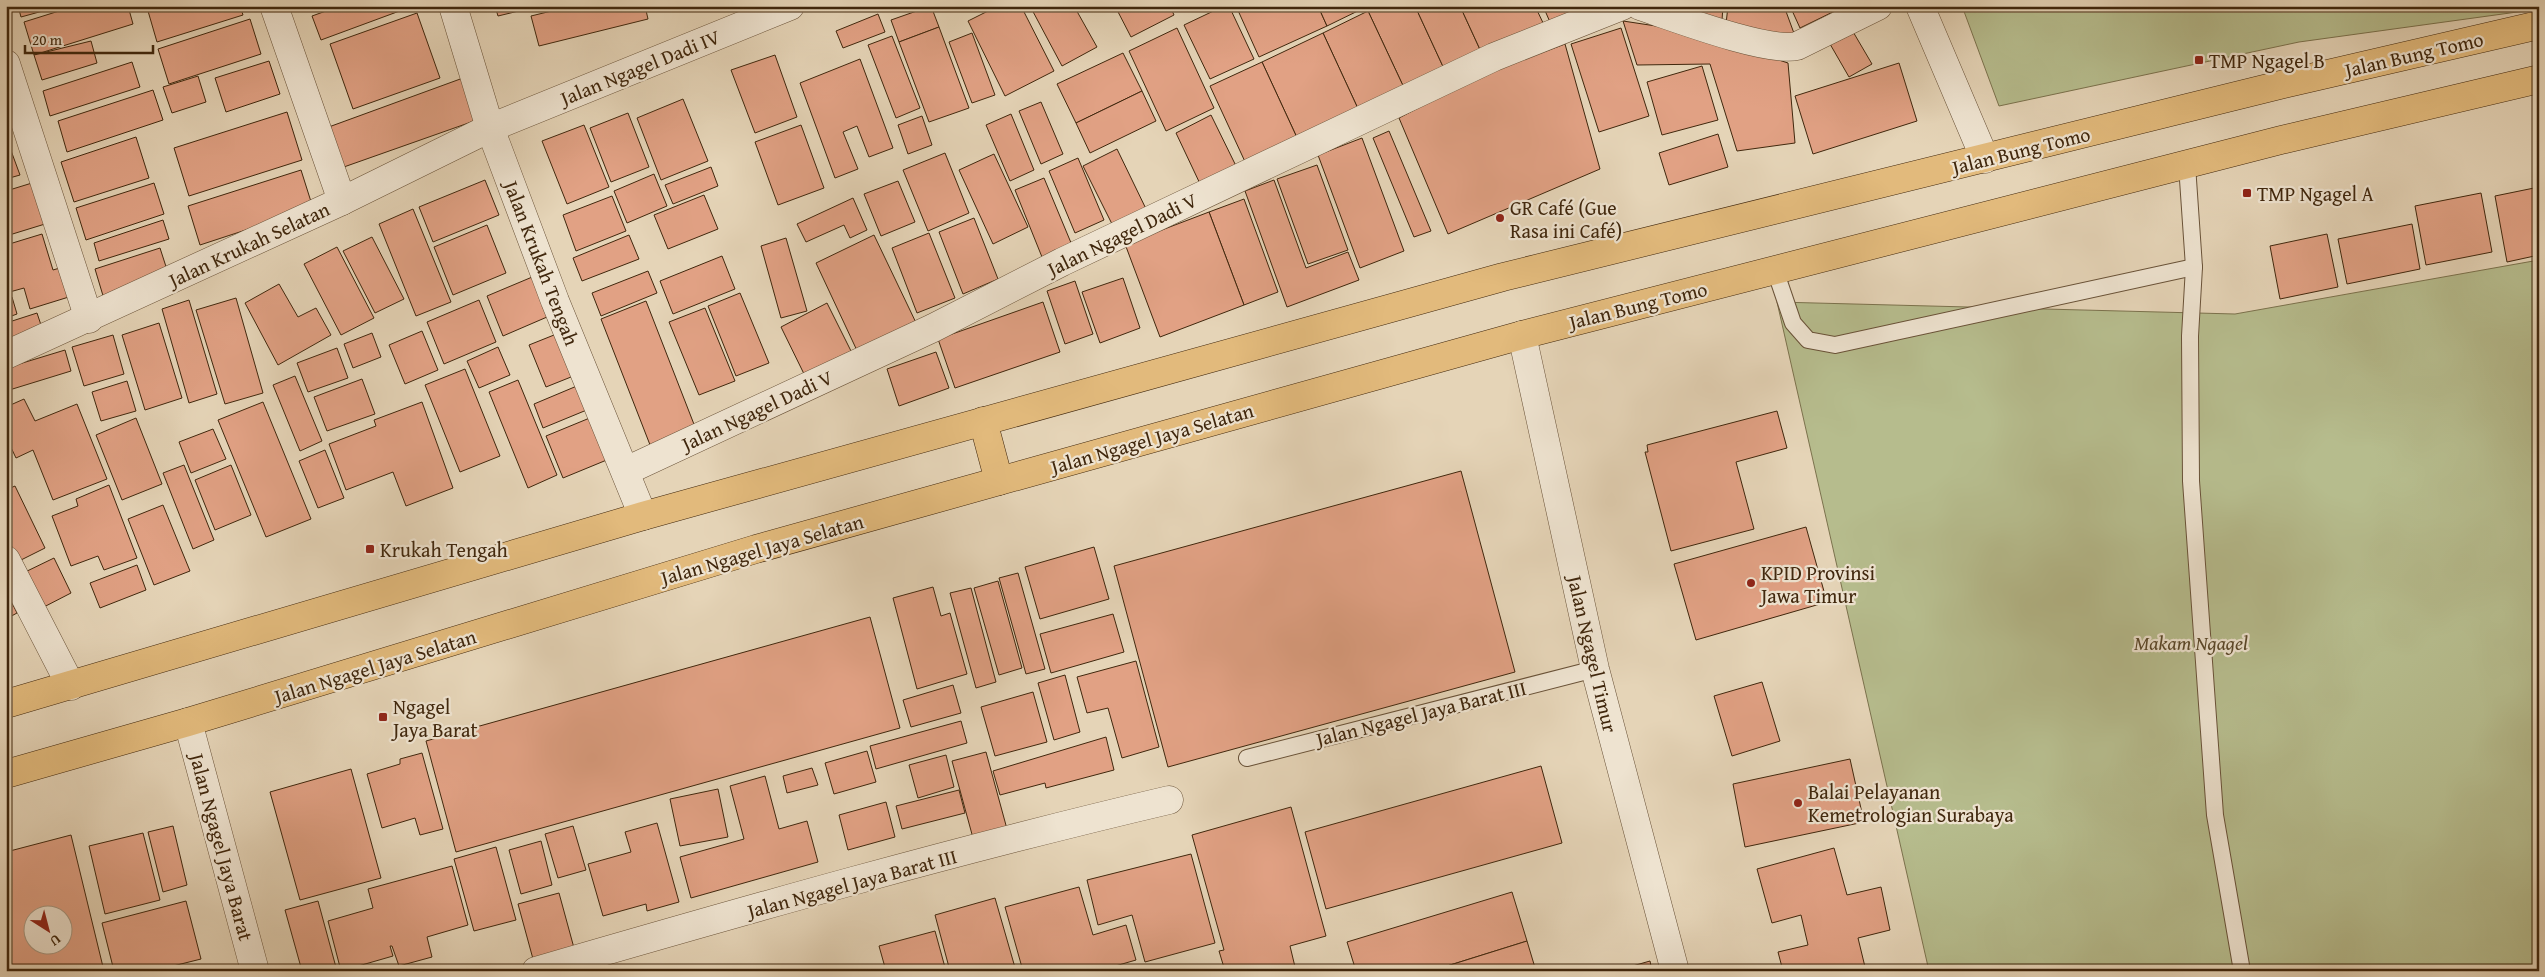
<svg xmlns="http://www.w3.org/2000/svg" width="2545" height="977" font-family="'Gentium Book Plus',serif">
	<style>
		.green { fill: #b6bc8d; stroke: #7b724d }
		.building { fill: #e1a184; stroke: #40270d; fill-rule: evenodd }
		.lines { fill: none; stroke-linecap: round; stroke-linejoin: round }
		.service-casing { stroke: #695238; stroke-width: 18 }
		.minor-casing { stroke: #695238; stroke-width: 29 }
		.tertiary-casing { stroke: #695238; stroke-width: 29 }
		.primary-casing { stroke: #40270d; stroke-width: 29 }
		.service { stroke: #eee3d0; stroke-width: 16 }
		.minor { stroke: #eee3d0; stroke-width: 28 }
		.tertiary { stroke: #eee3d0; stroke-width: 28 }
		.primary { stroke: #e2ba7c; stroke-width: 28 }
		.poi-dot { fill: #8f2418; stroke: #eee3d0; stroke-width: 2 }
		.labels { text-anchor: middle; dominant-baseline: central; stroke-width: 4.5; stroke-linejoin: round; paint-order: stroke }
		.street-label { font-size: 20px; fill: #40270d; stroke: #eee3d0 }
		.poi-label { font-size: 20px; fill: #40270d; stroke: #eee3d0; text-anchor: start }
		.park-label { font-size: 20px; font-style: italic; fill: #584527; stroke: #eee3d0 }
	</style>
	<rect width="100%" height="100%" fill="#e5d4b7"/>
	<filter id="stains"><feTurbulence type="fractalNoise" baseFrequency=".004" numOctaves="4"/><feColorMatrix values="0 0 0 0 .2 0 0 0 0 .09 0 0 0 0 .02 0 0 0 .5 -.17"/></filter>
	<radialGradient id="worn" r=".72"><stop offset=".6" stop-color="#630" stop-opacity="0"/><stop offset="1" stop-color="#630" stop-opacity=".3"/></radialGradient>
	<!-- green -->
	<g class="green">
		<path d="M1962,6H2539V9L2299,42L1999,106Z"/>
		<path d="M2539,260V971H1929L1777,302L2235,314Z"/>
	</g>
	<!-- building -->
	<g class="building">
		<path d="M18,6H61L21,17Z"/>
		<path d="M75,6H128L133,24L34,55L24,22Z"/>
		<path d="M164,6H240L243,15L157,42L148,11Z"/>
		<path d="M340,6H404L405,9L321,40L312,16Z"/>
		<path d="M495,6H526L527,9L498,16Z"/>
		<path d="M572,6H645L648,19L539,46L531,16Z"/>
		<path d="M931,6L939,27L899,42L891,20Z"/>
		<path d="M998,6H1021L1054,71L1005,96L968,21Z"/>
		<path d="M1030,6H1074L1097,47L1062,66Z"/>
		<path d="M1115,6H1170L1174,15L1131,37Z"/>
		<path d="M1224,6H1229L1254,59L1210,79L1184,25Z"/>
		<path d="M1236,6H1318L1327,26L1259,57Z"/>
		<path d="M1318,6H1368L1327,26Z"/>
		<path d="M1379,6H1415L1446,73L1406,92L1368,11Z"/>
		<path d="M1415,6H1460L1483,56L1446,73Z"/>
		<path d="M1460,6H1535L1545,27L1483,56Z"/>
		<path d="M1543,6H1592L1553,29Z"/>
		<path d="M1698,6H1723L1722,20L1696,17Z"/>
		<path d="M1728,6H1784L1795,36L1726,24Z"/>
		<path d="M1790,6H1845L1800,28Z"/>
		<path d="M1368,11L1406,92L1360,113L1323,33Z"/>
		<path d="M417,13L440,78L353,109L330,44Z"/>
		<path d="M878,14L885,32L843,48L836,31Z"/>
		<path d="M250,19L261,54L169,84L158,49Z"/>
		<path d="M1623,21L1689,31L1788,63L1795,143L1737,151L1710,64L1637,65Z"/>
		<path d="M939,27L969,108L929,122L899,42Z"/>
		<path d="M1177,28L1214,108L1166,131L1129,51Z"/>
		<path d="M1621,28L1649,116L1599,132L1571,44Z"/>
		<path d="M1852,30L1872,64L1849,77L1830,44Z"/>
		<path d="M972,33L995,95L972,103L949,42Z"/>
		<path d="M1323,33L1360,113L1299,142L1262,62Z"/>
		<path d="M892,36L920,108L896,118L868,45Z"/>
		<path d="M91,41L97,63L42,80L34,55Z"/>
		<path d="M1565,44L1600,169L1448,234L1399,118L1483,74Z"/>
		<path d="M1123,53L1142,91L1076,123L1057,84Z"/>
		<path d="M775,55L797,117L755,133L731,70Z"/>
		<path d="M860,59L893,148L869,157L857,126L843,132L858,169L835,178L800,83Z"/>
		<path d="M269,61L280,94L226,112L215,78Z"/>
		<path d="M132,62L140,87L50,116L43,91Z"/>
		<path d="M1262,62L1299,142L1247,166L1210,86Z"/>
		<path d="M1899,63L1917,121L1813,154L1795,96Z"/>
		<path d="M1702,66L1718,120L1662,135L1647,82Z"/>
		<path d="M198,76L206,102L172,113L163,87Z"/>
		<path d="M463,78L477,120L341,168L326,128Z"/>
		<path d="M153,90L163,120L67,152L58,121Z"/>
		<path d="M1142,91L1156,121L1090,153L1076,123Z"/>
		<path d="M683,99L708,161L661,180L637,118Z"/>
		<path d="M1041,102L1063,154L1041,164L1019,111Z"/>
		<path d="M287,112L302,160L189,196L174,148Z"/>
		<path d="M628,113L649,167L611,182L590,128Z"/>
		<path d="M1011,114L1034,170L1010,181L986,125Z"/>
		<path d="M1211,115L1238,170L1202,188L1176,133Z"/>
		<path d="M922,116L932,145L908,154L898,125Z"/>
		<path d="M584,125L609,187L567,204L542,141Z"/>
		<path d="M801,125L824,188L778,205L755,142Z"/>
		<path d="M1389,131L1431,231L1414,237L1373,138Z"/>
		<path d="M1718,134L1728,167L1669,185L1659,153Z"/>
		<path d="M6,137L20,175L6,179Z"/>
		<path d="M136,137L149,178L74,202L61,162Z"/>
		<path d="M1362,138L1404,251L1360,268L1318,155Z"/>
		<path d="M1117,149L1148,213L1115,230L1083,166Z"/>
		<path d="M945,153L969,213L928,231L903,170Z"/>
		<path d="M994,154L1028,227L993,244L959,170Z"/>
		<path d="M1078,158L1104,220L1075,233L1049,171Z"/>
		<path d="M1317,165L1348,250L1308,264L1277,179Z"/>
		<path d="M711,167L718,186L673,204L665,185Z"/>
		<path d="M301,170L313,208L200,245L188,206Z"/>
		<path d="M654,174L667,206L627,223L614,191Z"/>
		<path d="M1044,178L1074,250L1044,262L1015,190Z"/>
		<path d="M485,180L499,215L433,242L419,207Z"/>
		<path d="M1274,180L1306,268L1348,252L1359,280L1287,307L1245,191Z"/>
		<path d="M898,181L915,222L881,236L864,194Z"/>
		<path d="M32,183L45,224L6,236V191Z"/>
		<path d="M154,183L164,214L86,240L76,208Z"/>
		<path d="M2539,187V255L2507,262L2495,196Z"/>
		<path d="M2481,193L2492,252L2426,265L2415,206Z"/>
		<path d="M704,195L718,229L668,249L654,215Z"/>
		<path d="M612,196L626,231L576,251L563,215Z"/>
		<path d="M853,198L867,230L850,238L844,225L806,242L797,224Z"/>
		<path d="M1244,199L1278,292L1244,305L1209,212Z"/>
		<path d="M413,209L451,302L416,316L379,224Z"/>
		<path d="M1209,212L1244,305L1160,337L1125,244Z"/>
		<path d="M974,218L998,279L963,294L939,232Z"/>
		<path d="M163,220L169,239L99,261L94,243Z"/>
		<path d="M2412,224L2420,269L2347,284L2338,239Z"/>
		<path d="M487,225L506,273L453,295L434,247Z"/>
		<path d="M929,233L955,298L917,313L892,248Z"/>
		<path d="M42,234L53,270L63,267L72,296L30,309L24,288L6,293V245Z"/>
		<path d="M2327,234L2338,287L2280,299L2270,246Z"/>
		<path d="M629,235L639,259L582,281L573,258Z"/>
		<path d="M874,235L919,329L860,357L816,263Z"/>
		<path d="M372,237L404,299L375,313L343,251Z"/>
		<path d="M786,238L807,311L781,318L761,246Z"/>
		<path d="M337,247L374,318L341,335L304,264Z"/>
		<path d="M160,248L170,279L104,299L95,269Z"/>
		<path d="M722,256L735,289L673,314L660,281Z"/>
		<path d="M648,271L657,293L601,316L592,293Z"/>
		<path d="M537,275L554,314L503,336L487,296Z"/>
		<path d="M1123,278L1140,328L1100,343L1082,292Z"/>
		<path d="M1075,281L1093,334L1065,344L1047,291Z"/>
		<path d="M279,284L298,317L316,308L331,335L278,365L245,303Z"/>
		<path d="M740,293L769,363L736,376L708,306Z"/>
		<path d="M12,297L17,314L6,318V299Z"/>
		<path d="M236,298L263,393L225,404L196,310Z"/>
		<path d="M189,300L217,394L189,403L162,309Z"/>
		<path d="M479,300L496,342L444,364L427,322Z"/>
		<path d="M646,301L697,432L652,450L601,319Z"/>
		<path d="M1043,302L1060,352L955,388L938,339Z"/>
		<path d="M827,303L853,355L806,378L781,327Z"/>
		<path d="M705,308L735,381L699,395L669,322Z"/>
		<path d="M37,313L45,337L6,350V323Z"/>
		<path d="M159,323L182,398L145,410L122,335Z"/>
		<path d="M422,331L438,370L405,384L389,345Z"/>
		<path d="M372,333L381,357L353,368L344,344Z"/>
		<path d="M559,333L576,375L546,387L529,345Z"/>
		<path d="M113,335L124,374L84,386L72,347Z"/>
		<path d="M498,347L510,375L479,388L467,361Z"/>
		<path d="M337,348L348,378L308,392L297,363Z"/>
		<path d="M65,350L71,371L6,391V368Z"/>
		<path d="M936,352L949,388L899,406L887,369Z"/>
		<path d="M465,369L500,456L460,472L425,385Z"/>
		<path d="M295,376L322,441L300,451L273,385Z"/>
		<path d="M362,379L375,414L327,431L314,397Z"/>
		<path d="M518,380L557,475L528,488L489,392Z"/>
		<path d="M127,381L136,411L101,421L92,392Z"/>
		<path d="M584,383L594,407L543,428L534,404Z"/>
		<path d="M24,399L35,421L77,404L107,479L53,500L33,450L16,458L6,437V407Z"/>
		<path d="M263,402L311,519L266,537L218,420Z"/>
		<path d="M422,402L453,488L406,506L393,472L346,490L329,444L376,426L374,420Z"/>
		<path d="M1777,411L1787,448L1736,462L1754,529L1671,551L1645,452H1648L1647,445Z"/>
		<path d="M597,415L614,457L563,478L546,436Z"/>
		<path d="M136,418L162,484L122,500L96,435Z"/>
		<path d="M213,429L226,459L191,473L179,442Z"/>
		<path d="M325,450L344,498L318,508L299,461Z"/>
		<path d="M184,465L214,540L193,549L163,473Z"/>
		<path d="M231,465L251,515L215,530L195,480Z"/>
		<path d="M1461,471L1515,672L1168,767L1114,566Z"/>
		<path d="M109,485L137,558L104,570L98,556L71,566L52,516L78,506L76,499Z"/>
		<path d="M15,486L45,548L19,561L6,535V490Z"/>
		<path d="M163,505L190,571L154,585L128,519Z"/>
		<path d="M1806,527L1827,602L1696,640L1674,564Z"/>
		<path d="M1094,547L1109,599L1040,619L1025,567Z"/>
		<path d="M54,558L71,593L38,610L21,574Z"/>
		<path d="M137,565L146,590L100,608L90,583Z"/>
		<path d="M1018,573L1045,669L1026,674L999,578Z"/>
		<path d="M998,581L1022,668L999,675L974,588Z"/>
		<path d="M933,587L941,616L950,613L967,674L917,689L893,598Z"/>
		<path d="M971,588L996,682L976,688L950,593Z"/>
		<path d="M6,591L17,613L6,619Z"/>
		<path d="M1113,614L1124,652L1051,673L1040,634Z"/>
		<path d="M870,617L900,728L456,852L426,741Z"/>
		<path d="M1136,661L1159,747L1122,758L1108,708L1087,713L1077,677Z"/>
		<path d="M1065,675L1080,732L1054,740L1038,683Z"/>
		<path d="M1762,682L1780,741L1732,756L1714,696Z"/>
		<path d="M953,685L961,713L911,727L903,700Z"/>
		<path d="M1033,692L1047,742L995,756L981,707Z"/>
		<path d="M961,721L967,743L876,769L870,746Z"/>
		<path d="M1106,737L1114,770L1046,788L1045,783L1000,795L993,771Z"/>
		<path d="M867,751L876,782L834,794L825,763Z"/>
		<path d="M986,752L1007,829L973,838L952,761Z"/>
		<path d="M422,753L443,829L420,835L415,818L382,828L367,774L400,764V759Z"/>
		<path d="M946,755L954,787L918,798L909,765Z"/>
		<path d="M1850,759L1864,822L1745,847L1733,784Z"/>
		<path d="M1541,766L1562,843L1326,909L1305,832Z"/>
		<path d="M812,768L818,785L787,793L783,776Z"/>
		<path d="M351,769L381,878L300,900L270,792Z"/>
		<path d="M765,776L779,829L807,821L818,862L691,898L680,857L744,839L730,786Z"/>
		<path d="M718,789L728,837L680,846L670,799Z"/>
		<path d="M959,790L965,813L902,829L896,806Z"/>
		<path d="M886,802L895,837L848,850L839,815Z"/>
		<path d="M1291,807L1326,936L1290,946L1296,971H1225L1219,951L1224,950L1192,835Z"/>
		<path d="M657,823L679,902L647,911L646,904L603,916L588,864L631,852L625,832Z"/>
		<path d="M173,826L187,885L163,892L148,832Z"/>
		<path d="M573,826L586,870L558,878L545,834Z"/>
		<path d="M143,833L160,900L105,914L89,846Z"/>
		<path d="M71,835L104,971H6V852ZM32,914H62V944H32Z"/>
		<path d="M541,841L552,885L521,894L509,850Z"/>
		<path d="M496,847L516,920L474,931L454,859Z"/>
		<path d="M1834,848L1847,895L1881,887L1890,930L1858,938L1866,971H1783L1778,952L1808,945L1801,915L1772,923L1757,869Z"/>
		<path d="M1191,854L1215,943L1145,962L1132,915L1098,925L1087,880Z"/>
		<path d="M452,866L468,925L427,937L432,957L399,966L392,946H390L393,956L341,971L328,921L373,908L368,889Z"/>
		<path d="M1079,887L1093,935L1126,925L1136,960L1098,971H1023L1005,907Z"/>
		<path d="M1512,892L1527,941L1431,971H1356L1347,942Z"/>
		<path d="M559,893L574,948L533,959L518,904Z"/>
		<path d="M995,898L1016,971H950L935,915Z"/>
		<path d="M186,901L201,959L153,971H114L102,923Z"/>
		<path d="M318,901L337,971H302L285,910Z"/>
		<path d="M935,931L946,971H886L879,946Z"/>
		<path d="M1527,941L1536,971H1431Z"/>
		<path d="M1650,961L1652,971H1630L1629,967Z"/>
	</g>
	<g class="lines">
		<!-- service casing -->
		<g class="service-casing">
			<g id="service">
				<path d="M2187,165L2194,267L2190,336L2191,481L2215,815L2242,971"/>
				<path d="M1775,270L1793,323L1808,340L1835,345L2194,267"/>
				<path d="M1247,758L1595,669"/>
			</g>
		</g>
		<!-- minor casing -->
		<g class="minor-casing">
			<g id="minor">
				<path d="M274,6L342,201"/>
				<path d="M453,6L490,128L555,301L643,516"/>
				<path d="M1640,6C1673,17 1768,53 1797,46L1878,6"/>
				<path d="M1920,6L1985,159"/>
				<path d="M6,64L89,319"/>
				<path d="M6,355L342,201L490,128L790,6"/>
				<path d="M626,471L933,328L1062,262L1494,57L1622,6"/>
				<path d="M6,560L71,686"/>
				<path d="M188,722L255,971"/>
				<path d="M536,971C746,910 956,850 1169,800"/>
			</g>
		</g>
		<!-- tertiary casing -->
		<g class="tertiary-casing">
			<path id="tertiary" d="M1522,335L1595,669L1675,971"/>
		</g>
		<!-- primary casing -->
		<g class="primary-casing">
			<g id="primary">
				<path d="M983,421L999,481"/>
				<path d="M6,704L643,516L1503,277L2284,84L2539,25"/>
				<path d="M6,774L188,722L756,549L1522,335L2281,140L2539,79"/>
			</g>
		</g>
		<!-- service -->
		<use href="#service" class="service"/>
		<!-- minor -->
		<use href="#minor" class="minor"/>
		<!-- tertiary -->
		<use href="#tertiary" class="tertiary"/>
		<!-- primary -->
		<use href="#primary" class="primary"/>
	</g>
	<!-- markers -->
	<g class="poi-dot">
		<rect x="2194" y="55" width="10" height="10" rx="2.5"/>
		<rect x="2242" y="188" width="10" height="10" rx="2.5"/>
		<circle cx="1500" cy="218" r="5"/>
		<rect x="365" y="544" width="10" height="10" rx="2.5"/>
		<circle cx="1751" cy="583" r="5"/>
		<rect x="378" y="712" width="10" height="10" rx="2.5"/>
		<circle cx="1798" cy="803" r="5"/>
	</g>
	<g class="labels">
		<!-- street labels -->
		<g class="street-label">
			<text transform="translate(2414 54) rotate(-13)">Jalan Bung Tomo</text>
			<text transform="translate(640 67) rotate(-22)">Jalan Ngagel Dadi IV</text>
			<text transform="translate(2021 150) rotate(-14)">Jalan Bung Tomo</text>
			<text transform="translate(1122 234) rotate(-26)">Jalan Ngagel Dadi V</text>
			<text transform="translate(249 244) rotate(-25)">Jalan Krukah Selatan</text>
			<text transform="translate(542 263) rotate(69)">Jalan Krukah Tengah</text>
			<text transform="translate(1638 305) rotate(-14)">Jalan Bung Tomo</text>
			<text transform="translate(757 410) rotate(-25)">Jalan Ngagel Dadi V</text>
			<text transform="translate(1152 438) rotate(-16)">Jalan Ngagel Jaya Selatan</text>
			<text transform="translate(762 549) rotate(-16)">Jalan Ngagel Jaya Selatan</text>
			<text transform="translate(1593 654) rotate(77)">Jalan Ngagel Timur</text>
			<text transform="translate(375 666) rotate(-17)">Jalan Ngagel Jaya Selatan</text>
			<text transform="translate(1421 713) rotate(-14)">Jalan Ngagel Jaya Barat III</text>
			<text transform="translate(222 847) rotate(75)">Jalan Ngagel Jaya Barat</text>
			<text transform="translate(852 883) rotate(-15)">Jalan Ngagel Jaya Barat III</text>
		</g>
		<!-- poi labels -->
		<g class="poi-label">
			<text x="2209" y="60">TMP Ngagel B</text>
			<text x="2257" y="193">TMP Ngagel A</text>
			<text x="1510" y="207">GR Café (Gue<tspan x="1510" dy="23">Rasa ini Café)</tspan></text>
			<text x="380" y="549">Krukah Tengah</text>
			<text x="1761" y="572">KPID Provinsi<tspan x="1761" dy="23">Jawa Timur</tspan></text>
			<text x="393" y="706">Ngagel<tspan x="393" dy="23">Jaya Barat</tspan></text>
			<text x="1808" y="791">Balai Pelayanan<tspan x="1808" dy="23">Kemetrologian Surabaya</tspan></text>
		</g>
		<!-- park labels -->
		<g class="park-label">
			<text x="2191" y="642">Makam Ngagel</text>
		</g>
	</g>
	<!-- margin -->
	<rect width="2545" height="977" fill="none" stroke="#e5d4b7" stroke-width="25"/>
	<rect x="8" y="8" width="2530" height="962" fill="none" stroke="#40270d" stroke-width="2.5"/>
	<rect x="12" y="12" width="2520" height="952" fill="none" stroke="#40270d"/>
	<!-- north arrow -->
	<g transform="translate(48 930) rotate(144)"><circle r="24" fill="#eee3d0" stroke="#a89882"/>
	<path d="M0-4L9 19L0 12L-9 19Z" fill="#8f2418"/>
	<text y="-8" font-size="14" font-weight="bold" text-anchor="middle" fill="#40270d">U</text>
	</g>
	<!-- scale -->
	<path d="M25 45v8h128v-8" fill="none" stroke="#40270d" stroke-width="2.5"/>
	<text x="32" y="45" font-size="15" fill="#40270d" stroke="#eee3d0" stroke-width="4" paint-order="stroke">20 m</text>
	<rect width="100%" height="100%" filter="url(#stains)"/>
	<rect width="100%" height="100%" fill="url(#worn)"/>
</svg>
